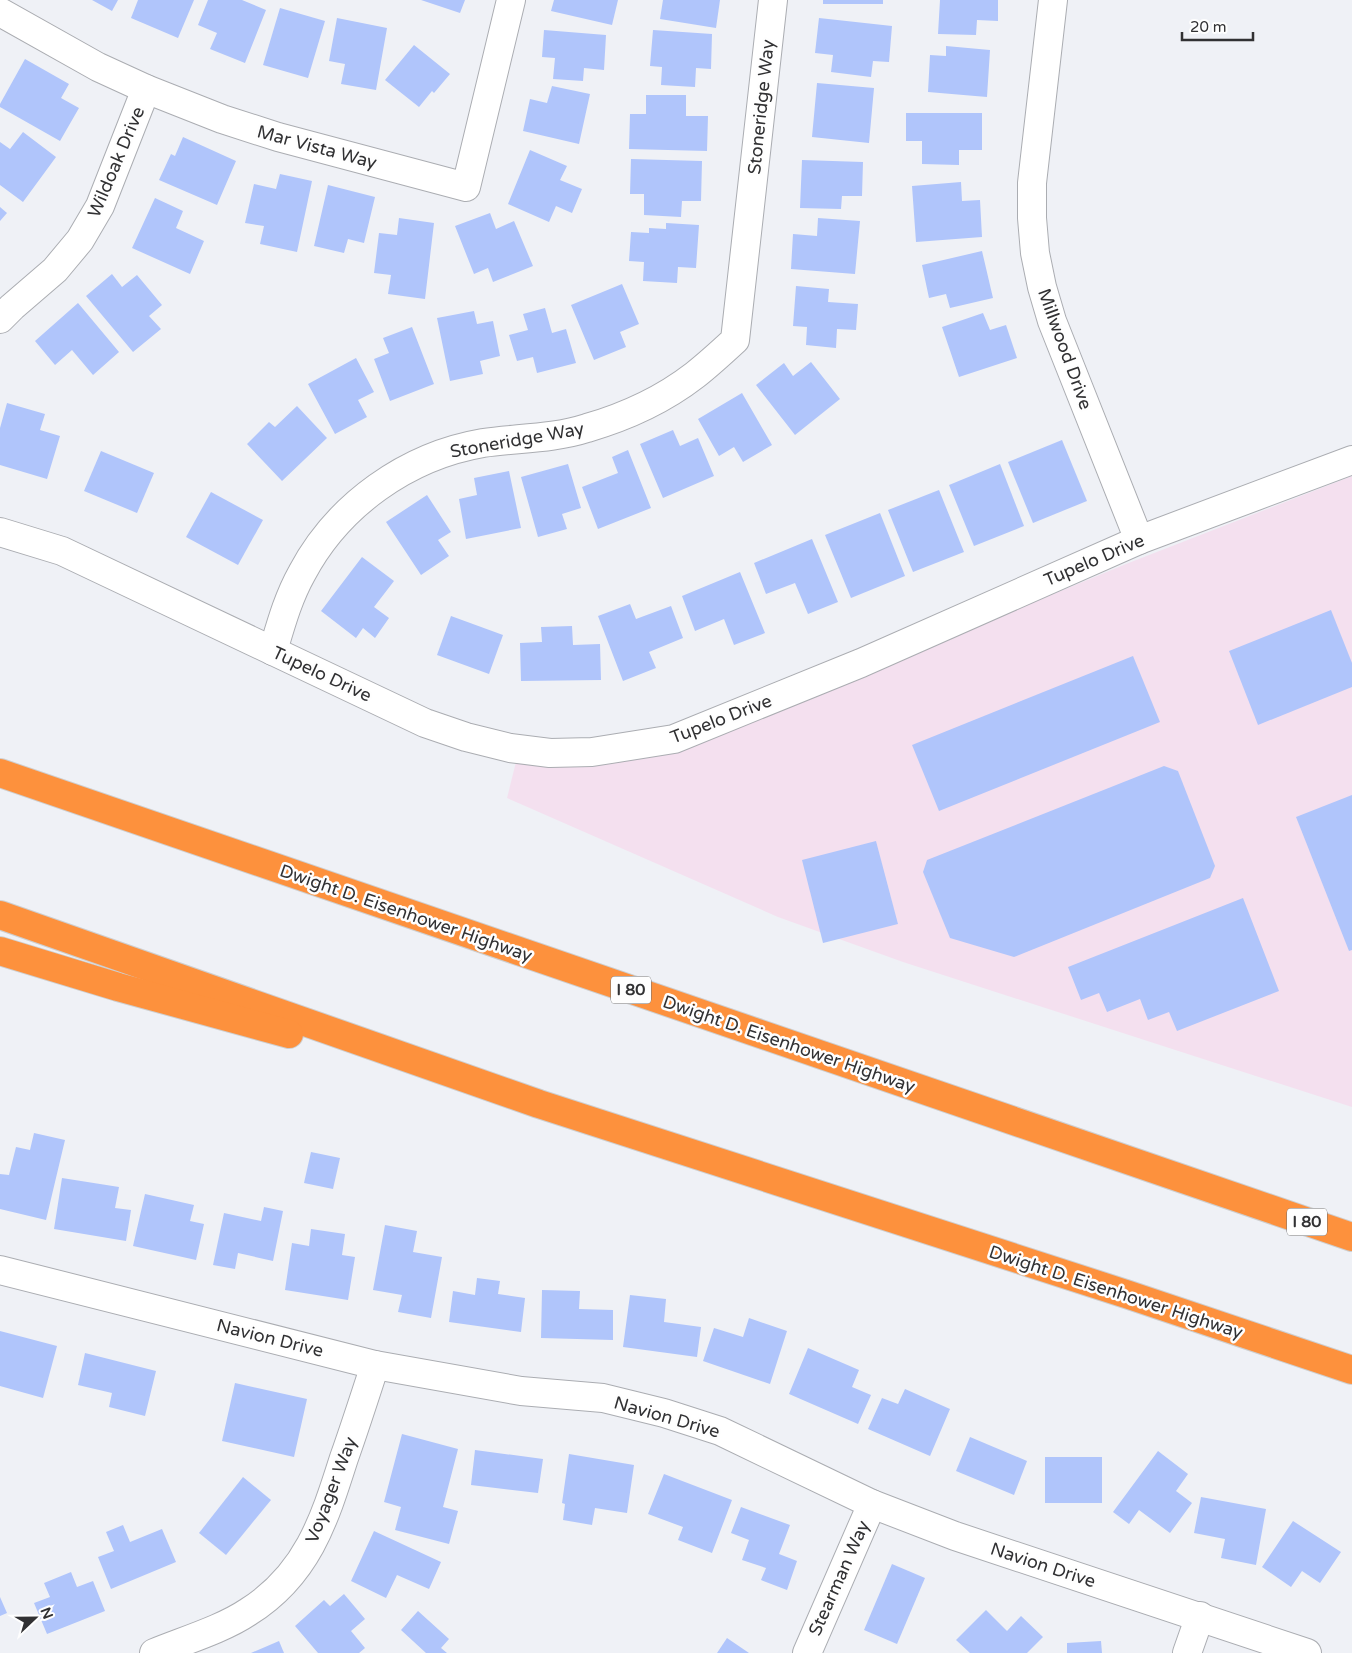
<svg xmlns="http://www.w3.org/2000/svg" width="1352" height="1653" font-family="'Varela Round',sans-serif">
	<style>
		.commercial { fill: #f4e0ef }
		.building { fill: #b0c5fb }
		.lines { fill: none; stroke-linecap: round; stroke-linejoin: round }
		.minor-casing { stroke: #abadb2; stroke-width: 30 }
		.highway-casing { stroke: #cecece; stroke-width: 30 }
		.minor { stroke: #fff; stroke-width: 28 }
		.highway { stroke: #fd913d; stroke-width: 28 }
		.labels { text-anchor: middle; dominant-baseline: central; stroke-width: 5; stroke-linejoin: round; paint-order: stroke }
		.shield { fill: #fefefe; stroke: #6e6e70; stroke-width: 1 }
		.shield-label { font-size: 16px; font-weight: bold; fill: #313133 }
		.street-label { font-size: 18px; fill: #313133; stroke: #fefefe }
	</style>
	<rect width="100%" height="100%" fill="#eff1f6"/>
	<!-- commercial -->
	<path class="commercial" d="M1352,476V1107L903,962L778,917L507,798L516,762L683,747L1126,564Z"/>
	<!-- building -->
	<g class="building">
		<path d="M92,0H118L112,11Z"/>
		<path d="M138,0H194L178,38L131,18Z"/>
		<path d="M208,0H242L266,10L245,63L210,49L217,33L198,25Z"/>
		<path d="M421,0H465L460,13Z"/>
		<path d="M554,0H618L612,25L551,11Z"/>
		<path d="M663,0H720L716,28L660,19Z"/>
		<rect x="823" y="0" width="60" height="4"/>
		<path d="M940,0H998V21L977,20L976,35L938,34Z"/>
		<path d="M280,8L325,21L308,78L263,65Z"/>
		<path d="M337,18L387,28L376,90L341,84L345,64L329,61Z"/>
		<path d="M819,18L892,26L889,62L873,61L871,77L831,72L833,55L815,53Z"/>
		<path d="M544,30L606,35L604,70L584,68L583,81L553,79L555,58L542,57Z"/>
		<path d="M653,30L712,34L711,69L696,68L695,87L661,85L662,67L650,66Z"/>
		<path d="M414,45L450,74L434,93L432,91L419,107L385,80Z"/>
		<path d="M946,46L990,50L987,97L928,92L930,55L946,56Z"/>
		<path d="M25,59L69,84L61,98L79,108L60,141L0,107V104Z"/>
		<path d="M817,83L874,88L869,143L812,137Z"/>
		<path d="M552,86L590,94L579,144L523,131L530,99L547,103Z"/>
		<path d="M646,95H686V116H708L707,151L629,149L630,114H646Z"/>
		<path d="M906,113H982V150H959V165L922,164V141H906Z"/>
		<path d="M23,132L56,157L23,202L0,185V142L10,149Z"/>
		<path d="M183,137L236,161L217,205L159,180L171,154L175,156Z"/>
		<path d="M530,150L567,166L560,180L582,189L572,213L556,206L549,222L508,204Z"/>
		<path d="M631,159L702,161L701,201H682L681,217L644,215V194H630Z"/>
		<path d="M802,160L863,162L862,196H842L841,209L800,208Z"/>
		<path d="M280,174L312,181L297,252L260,244L264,226L245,223L254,184L276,189Z"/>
		<path d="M961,182L962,201L980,200L982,237L916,242L912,186Z"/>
		<path d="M328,185L375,197L364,243L348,239L344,253L314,246Z"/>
		<path d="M155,198L183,211L176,228L204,241L190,274L132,248Z"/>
		<path d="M0,207L7,213L0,221Z"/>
		<path d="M490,213L496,229L514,221L533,266L493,282L488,268L474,274L455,226Z"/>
		<path d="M399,218L434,223L425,299L388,294L391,275L374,273L379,233L397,235Z"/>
		<path d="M818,218L860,221L855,274L791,269L793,234L817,236Z"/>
		<path d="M666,223L699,225L696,268L678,267L677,283L643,281L644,262L629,261L631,232L649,233V228L666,229Z"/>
		<path d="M982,251L993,298L950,308L946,294L929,298L922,265Z"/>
		<path d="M112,274L122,287L137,275L162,305L149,316L161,329L133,352L86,296Z"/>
		<path d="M622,284L639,324L620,332L626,347L594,360L571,305Z"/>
		<path d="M796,286L829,289L828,302L858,304L856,330L837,329L836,348L806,345L807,327L793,326Z"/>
		<path d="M78,303L119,352L93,375L72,350L55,365L35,341Z"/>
		<path d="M545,308L552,333L566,329L576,363L537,373L533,357L517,361L509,335L528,330L523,314Z"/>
		<path d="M474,311L477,324L493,321L500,356L480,361L483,374L450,381L437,318Z"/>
		<path d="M983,313L990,330L1006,325L1017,358L959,377L942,327Z"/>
		<path d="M412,327L434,384L390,401L374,359L389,353L383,338Z"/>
		<path d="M356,358L374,392L358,400L367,417L335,434L308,384Z"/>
		<path d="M811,362L840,399L795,435L756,385L784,363L793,376Z"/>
		<path d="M742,393L772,445L743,462L734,447L719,456L698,419Z"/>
		<path d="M7,403L45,414L40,430L60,436L47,479L0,465V428Z"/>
		<path d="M297,406L327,438L282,481L247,444L269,422L275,427Z"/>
		<path d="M673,430L680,446L698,438L714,476L663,498L640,444Z"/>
		<path d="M1062,440L1087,501L1033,523L1008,462Z"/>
		<path d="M628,450L651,508L598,529L582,487L618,473L612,457Z"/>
		<path d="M101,451L154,473L137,513L84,491Z"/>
		<path d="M568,464L581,508L562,514L567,529L538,537L521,477Z"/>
		<path d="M1000,464L1024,526L974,546L949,485Z"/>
		<path d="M509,471L521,528L466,539L459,499L477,495L474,478Z"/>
		<path d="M939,490L964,552L913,572L888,510Z"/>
		<path d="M211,492L263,520L238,565L186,537Z"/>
		<path d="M427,495L451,532L438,540L449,556L421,575L386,522Z"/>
		<path d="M880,513L905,576L851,598L825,535Z"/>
		<path d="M812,539L838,602L808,614L795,583L766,594L754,563Z"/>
		<path d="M362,557L394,581L374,607L389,618L375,638L363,628L356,638L321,611Z"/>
		<path d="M740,572L765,633L734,645L724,619L695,631L682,596Z"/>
		<path d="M630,604L636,619L671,606L683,638L649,652L656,668L623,681L598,616Z"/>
		<path d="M1331,610L1352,663V687L1258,725L1229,651Z"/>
		<path d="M451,616L503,635L489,674L437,655Z"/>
		<path d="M572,626L573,645L600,644L601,680L521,681L520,643L542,642L541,627Z"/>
		<path d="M1133,656L1160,722L939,811L912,745Z"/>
		<path d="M1164,766L1178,771L1215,866L1210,878L1014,957L950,938L923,872L927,860Z"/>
		<path d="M1352,795V950L1349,951L1296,817Z"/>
		<path d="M876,841L898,924L823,943L802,860Z"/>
		<path d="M1243,898L1279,991L1177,1031L1169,1012L1148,1020L1140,999L1107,1012L1099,993L1081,1000L1068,967Z"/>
		<path d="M34,1133L65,1140L46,1220L0,1209V1174L9,1175L16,1147L30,1150Z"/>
		<path d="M311,1152L340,1158L333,1189L304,1183Z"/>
		<path d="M62,1178L119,1187L115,1208L131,1210L126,1241L54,1229Z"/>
		<path d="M145,1194L194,1205L190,1221L204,1224L196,1260L133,1246Z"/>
		<path d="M264,1207L283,1211L273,1261L238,1253L235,1269L213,1265L224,1213L261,1221Z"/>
		<path d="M385,1225L417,1231L413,1252L442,1257L431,1318L398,1312L402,1295L373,1290Z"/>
		<path d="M311,1229L345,1234L342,1255L355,1257L348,1300L285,1290L292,1243L309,1246Z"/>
		<path d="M477,1278L500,1281L498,1294L525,1298L521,1332L449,1322L453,1291L475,1295Z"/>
		<path d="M542,1290L580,1291L579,1309L613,1310V1340L541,1338Z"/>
		<path d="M630,1295L666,1299L664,1322L701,1327L697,1357L623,1347Z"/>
		<path d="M749,1318L787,1331L770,1384L703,1361L714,1328L743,1337Z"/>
		<path d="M0,1331L57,1346L43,1398L0,1386Z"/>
		<path d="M808,1348L859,1370L852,1387L871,1395L858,1424L789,1394Z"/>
		<path d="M85,1353L156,1371L145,1416L109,1407L112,1393L78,1385Z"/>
		<path d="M235,1383L307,1399L294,1457L222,1441Z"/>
		<path d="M905,1389L950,1409L930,1456L868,1429L882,1398L898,1404Z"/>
		<path d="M402,1434L458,1449L443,1507L458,1511L449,1544L395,1530L401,1507L384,1502Z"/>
		<path d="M970,1437L1027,1461L1014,1495L956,1471Z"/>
		<path d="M475,1450L543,1459L538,1493L471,1485Z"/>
		<path d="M1158,1451L1188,1474L1176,1491L1192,1503L1170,1533L1139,1510L1129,1524L1113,1512Z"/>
		<path d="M569,1454L634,1465L627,1513L595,1508L592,1525L563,1520L565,1504L562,1503Z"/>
		<rect x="1045" y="1457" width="57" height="46"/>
		<path d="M664,1474L732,1500L712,1553L678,1540L683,1527L648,1514Z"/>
		<path d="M243,1477L271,1500L226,1555L199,1533Z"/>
		<path d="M1201,1497L1266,1509L1256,1565L1221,1558L1225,1539L1194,1533Z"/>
		<path d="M741,1507L790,1525L779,1554L797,1561L787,1590L761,1580L766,1568L742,1560L749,1540L731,1533Z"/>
		<path d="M1293,1521L1341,1552L1320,1583L1302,1571L1291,1587L1262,1567Z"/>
		<path d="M123,1525L130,1542L162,1529L176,1562L111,1589L98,1557L114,1551L106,1532Z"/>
		<path d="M374,1531L441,1562L429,1589L397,1575L386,1598L351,1581Z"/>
		<path d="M892,1564L925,1578L897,1644L864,1630Z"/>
		<path d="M71,1572L77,1587L93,1581L105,1611L47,1634L34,1603L50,1597L44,1583Z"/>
		<path d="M344,1594L365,1619L351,1631L365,1648L359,1653H318L295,1626L324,1600L330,1606Z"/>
		<path d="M0,1597L7,1613L0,1616Z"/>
		<path d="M986,1610L1007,1631L1021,1616L1043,1637L1027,1653H970L956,1640Z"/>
		<path d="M418,1611L449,1639L441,1648L447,1653H426L401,1630Z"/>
		<path d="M727,1638L749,1653H717Z"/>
		<path d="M279,1641L284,1653H251Z"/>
		<path d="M1101,1641L1102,1653H1067V1643Z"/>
	</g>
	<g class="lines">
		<!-- minor casing -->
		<g class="minor-casing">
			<g id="minor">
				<path d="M1053,0L1032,183V218L1035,253L1042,287L1052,321L1139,540"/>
				<path d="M0,12L98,67L146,89L222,119L278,137L466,187L511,0"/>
				<path d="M0,319L12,307L55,270L80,240L100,206L146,89"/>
				<path d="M0,532L62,551L425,723L466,737L510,748L550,753L592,752L674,739L861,663L1139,540L1352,460"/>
				<path d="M273,651C281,624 288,598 302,573C338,505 407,456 483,443C517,438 553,439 587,428C625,417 664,399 695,375C709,364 722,352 735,340L773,0"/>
				<path d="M0,1270L375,1365L521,1391L603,1398L664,1413L720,1431L872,1504L955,1536L1307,1653"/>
				<path d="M154,1653C183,1641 223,1629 248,1612C307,1575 324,1521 344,1458C355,1427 365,1396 375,1365"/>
				<path d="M807,1653L872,1504"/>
				<path d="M1187,1653L1200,1616"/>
			</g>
		</g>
		<!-- highway casing -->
		<g class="highway-casing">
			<g id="highway">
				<path d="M0,773L1352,1237"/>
				<path d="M0,915L539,1104L1129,1295L1352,1370"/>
				<path d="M0,951L118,987L289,1034"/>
			</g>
		</g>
		<!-- minor -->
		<use href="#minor" class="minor"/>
		<!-- highway -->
		<use href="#highway" class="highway"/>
	</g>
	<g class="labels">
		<!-- shield labels -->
		<g class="shield">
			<rect x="611" y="976.5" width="40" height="27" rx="4"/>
			<rect x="1287" y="1208.5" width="40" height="27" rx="4"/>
		</g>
		<g class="shield-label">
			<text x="631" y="990">I 80</text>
			<text x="1307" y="1222">I 80</text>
		</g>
		<!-- street labels -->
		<g class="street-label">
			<text transform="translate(761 107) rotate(-84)">Stoneridge Way</text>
			<text transform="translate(317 147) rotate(15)">Mar Vista Way</text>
			<text transform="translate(116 162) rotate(-67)">Wildoak Drive</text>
			<text transform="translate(1065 349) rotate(70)">Millwood Drive</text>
			<text transform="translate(517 440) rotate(-10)">Stoneridge Way</text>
			<text transform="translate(1094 560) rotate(-23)">Tupelo Drive</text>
			<text transform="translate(322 674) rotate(25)">Tupelo Drive</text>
			<text transform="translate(721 719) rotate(-21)">Tupelo Drive</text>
			<text transform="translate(406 913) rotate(19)">Dwight D. Eisenhower Highway</text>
			<text transform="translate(789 1044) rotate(19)">Dwight D. Eisenhower Highway</text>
			<text transform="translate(1116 1292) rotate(18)">Dwight D. Eisenhower Highway</text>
			<text transform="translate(270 1338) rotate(14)">Navion Drive</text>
			<text transform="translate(667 1417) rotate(16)">Navion Drive</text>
			<text transform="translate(331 1490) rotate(-69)">Voyager Way</text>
			<text transform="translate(1043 1565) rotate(18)">Navion Drive</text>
			<text transform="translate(839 1578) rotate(-66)">Stearman Way</text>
		</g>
	</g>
	<!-- north arrow -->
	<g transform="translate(35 1618) rotate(68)" stroke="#fefefe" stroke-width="4" paint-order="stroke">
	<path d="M0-4L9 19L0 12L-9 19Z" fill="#313133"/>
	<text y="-8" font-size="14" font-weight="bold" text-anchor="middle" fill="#313133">N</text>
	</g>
	<!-- scale -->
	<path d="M1182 32v8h71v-8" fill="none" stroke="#313133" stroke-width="2.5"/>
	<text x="1190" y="32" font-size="15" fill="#313133" stroke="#fefefe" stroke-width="4" paint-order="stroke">20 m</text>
</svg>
